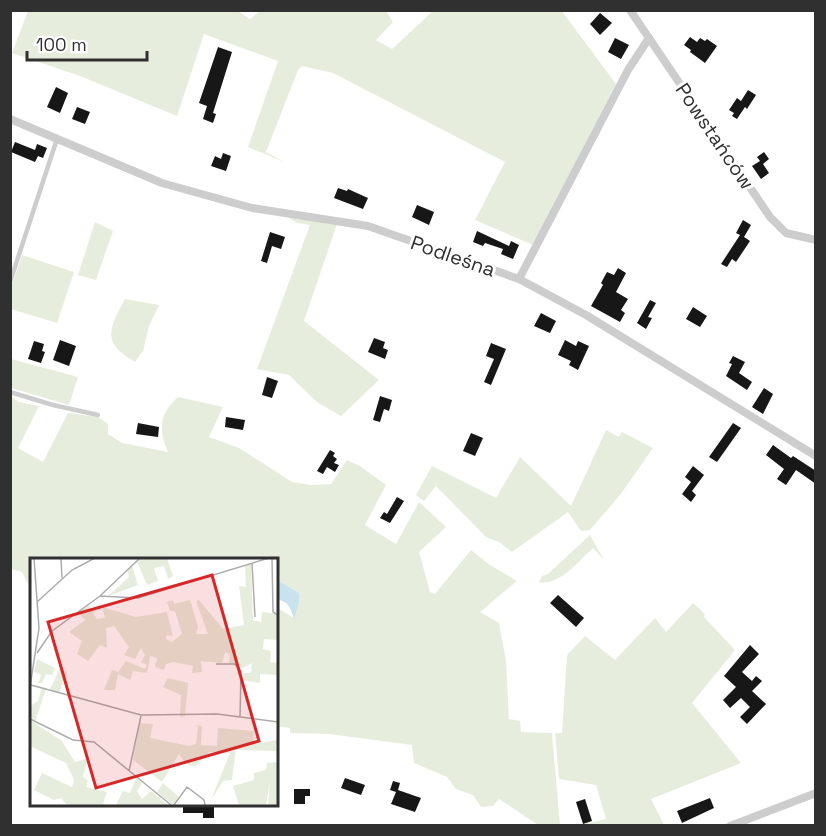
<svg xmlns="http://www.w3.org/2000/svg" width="826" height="836" font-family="'Space Grotesk',sans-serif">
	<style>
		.green { fill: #e7eddd }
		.water { fill: #c8e2ee }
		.building { fill: #171717 }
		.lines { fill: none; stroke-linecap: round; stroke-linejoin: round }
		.service { stroke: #cdcdcd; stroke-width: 4.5 }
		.minor { stroke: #cdcdcd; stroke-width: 8 }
		.labels { text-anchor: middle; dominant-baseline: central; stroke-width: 6; stroke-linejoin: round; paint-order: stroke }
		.street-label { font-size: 20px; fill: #303030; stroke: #fff }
		.inset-road { fill: none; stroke: #acacac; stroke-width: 1.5 }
		.view { fill: #d62828; fill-opacity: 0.15; stroke: #d62828; stroke-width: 3 }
		.inset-edge { fill: none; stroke: #303030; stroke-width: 3 }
	</style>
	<rect width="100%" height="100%" fill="#fff"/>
	<!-- green -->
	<g class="green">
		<path d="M236,10L250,19L260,11H386L393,22L376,40L392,49L433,11L561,10L616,84L533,245L475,220L505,162L333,73L302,66L298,70L266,152L284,162L248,147L278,61L204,34L177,116L80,76L12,53L28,11Z"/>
		<path d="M289,218L338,221L304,321L379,380L341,416L317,402L289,375L257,369L310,225L297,223Z"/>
		<path d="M95,222L113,231L96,280L78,275Z"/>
		<path d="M22,255L74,272L57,323L11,309V287Z"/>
		<path d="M125,299L159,305L149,326L143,351L135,362C101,342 109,329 125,299Z"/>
		<path d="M11,359L78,377L69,405L11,388Z"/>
		<path d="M10,396L19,402L39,406L18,448L43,462L68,413L98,417L108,424V434L122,443L168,452C158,430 159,414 178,397L223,407L209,437L239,448L292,482L311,485L331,484L347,460L360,466L386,485L365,525L396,544L419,502L446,527L419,552L430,592L435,594L471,550L490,565L517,581L480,612L499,623L506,661L509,719L520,721L521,732L552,733L560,825H538L499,799L493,806L481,807L473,795L456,789L447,777L414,763L412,745L329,734L290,733V728L276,726V607L294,618L299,593L276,579V560H32L31,589L22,572L11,569Z"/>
		<path d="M606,430L619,437L622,432L653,448L620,495L590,530L581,531L568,512L512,552L499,542L486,537L436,486L424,501L416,495L432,466L496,498L520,457L571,506Z"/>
		<path d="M590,535L604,560L593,548C579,560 560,586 539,582L542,576L548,574Z"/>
		<path d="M693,603L705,614L704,617L735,650L692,703L741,763L651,799L664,825H579L606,819L596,785L559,779L555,733H562L567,655L585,636L615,660L655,618L666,632Z"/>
	</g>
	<!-- water -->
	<path class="water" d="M276,579L299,593V602L294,619C291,608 288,600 276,600Z"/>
	<!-- building -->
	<g class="building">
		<path d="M600,13L612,23L600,35L590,24Z"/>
		<path d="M690,37L697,42L700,38L705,41L707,39L717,46L705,63L690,52L691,50L684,45Z"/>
		<path d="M615,38L629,45L621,59L608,52Z"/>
		<path d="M218,47L232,52L213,113L216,114L213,123L203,119L207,106L199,103Z"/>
		<path d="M56,87L68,93L60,113L47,107Z"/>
		<path d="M748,90L756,95L747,109L745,107L737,119L732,116L734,113L729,110L737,98L741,101Z"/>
		<path d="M77,107L90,112L85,124L72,119Z"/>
		<path d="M15,142L35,150L37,144L47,148L43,158L38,156L35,162L11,152Z"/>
		<path d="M764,152L769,159L763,164L769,173L761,179L752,166L760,161L757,157Z"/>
		<path d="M223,153L231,156L226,171L211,166L215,156L221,159Z"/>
		<path d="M338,188L347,191L348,189L368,198L363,209L334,198Z"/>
		<path d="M417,205L434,212L429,225L412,217Z"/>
		<path d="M743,220L751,225L744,237L750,241L736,262L732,259L727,267L721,264L740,235L736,233Z"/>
		<path d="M477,231L509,246L511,241L519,245L513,259L501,254L503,249L485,243L483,246L473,242Z"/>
		<path d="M270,232L285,237L281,249L272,246L267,263L261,261Z"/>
		<path d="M618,268L626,273L616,292L628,299L621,310L625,313L620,322L591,306L603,285L601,283L607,272L614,275Z"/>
		<path d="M650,300L656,303L648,317L652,318L646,329L637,323Z"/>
		<path d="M693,307L707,316L700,327L686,319Z"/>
		<path d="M541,313L556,321L550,333L534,326Z"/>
		<path d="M374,338L385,342L383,348L388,350L385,359L368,352Z"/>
		<path d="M60,340L76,346L69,366L53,360Z"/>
		<path d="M565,340L576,346L578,341L589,346L578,370L569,365L571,361L558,355Z"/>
		<path d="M34,341L44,344L42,351L45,352L41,363L28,359Z"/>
		<path d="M491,343L506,349L491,385L484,382L494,359L486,356Z"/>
		<path d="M733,356L745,362L739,373L752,382L747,390L726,376L732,364L729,363Z"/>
		<path d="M267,377L278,381L272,398L262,395Z"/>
		<path d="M764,388L773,394L763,414L752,407Z"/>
		<path d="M380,396L392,400L389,411L384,409L380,422L373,420Z"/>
		<path d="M226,417L245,420L243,430L225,427Z"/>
		<path d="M138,423L159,427L158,437L136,434Z"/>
		<path d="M733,423L741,428L717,462L709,457Z"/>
		<path d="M471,433L483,438L475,456L463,451Z"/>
		<path d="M773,445L791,458L793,456L816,471V484L796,470L786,485L777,479L784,469L766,455Z"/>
		<path d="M330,450L335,453L333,456L337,459L334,463L339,465L335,472L327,467L323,474L317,471Z"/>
		<path d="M693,466L704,475L692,491L696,495L691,502L682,494L691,482L685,477Z"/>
		<path d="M397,497L404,501L390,523L380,518L384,512L387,514Z"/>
		<path d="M558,595L584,618L576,627L550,603Z"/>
		<path d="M750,645L759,654L742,672L752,681L756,676L762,681L752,691L766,704L747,724L740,717L750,707L741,698L730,708L723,700L736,687L724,676Z"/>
		<path d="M345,778L365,785L361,795L341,788Z"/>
		<path d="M393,781L400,783L398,790L421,798L415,812L391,804L396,792L390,790Z"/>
		<path d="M294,789H310V796H305V804H294Z"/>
		<path d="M710,798L714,808L682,823L677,811Z"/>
		<path d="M585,799L592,821L583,824L576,802Z"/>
		<path d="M214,804V818H203V813H183V805Z"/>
	</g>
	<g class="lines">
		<!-- service -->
		<g class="service">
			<path d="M10,282L57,139"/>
			<path d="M10,392L53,405L98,415"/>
		</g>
		<!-- minor -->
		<g class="minor">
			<path d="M630,10L770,217L786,233L816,240"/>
			<path d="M10,119L162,183L252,208L368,226L519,279L586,315L816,456"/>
			<path d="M519,279L628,70L649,38"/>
			<path d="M730,826L816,793"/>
		</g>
	</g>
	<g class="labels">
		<!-- street labels -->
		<g class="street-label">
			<text transform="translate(715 136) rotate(56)">Powstańców</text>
			<text transform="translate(453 256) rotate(19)">Podleśna</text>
		</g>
	</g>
	<!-- overview -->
	<g transform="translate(30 558)">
		<rect width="248" height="248" fill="#fff"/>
		<path d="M111,0H137L143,18L138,21L134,8L124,10L128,23L117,27L107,4ZM221,6L223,62L231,64L232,54L247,56V82L234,81L233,91L241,93L240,104L247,105V122V117L230,116V125L212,122L213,115H221L222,105L211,111L199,105L200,96L195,94L192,105L171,103L172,114L162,115L163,108L144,104L136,106L134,112L125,109L127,100L120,98L117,115L103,113L100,122L88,116L85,132H74L82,112L88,114L96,103L115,111L117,107L111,104L115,97L111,90L105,101L94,97L99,89L84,68L76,70L77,90L70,87L58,103L47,96L52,83L39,74L55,62L48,54L59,47L62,52L72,45L63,55L67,61L75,60L72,49L106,59L137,54L143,78L136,77V81L142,84L152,76L145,53H140L137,44L143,42L144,46L160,42L168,69L166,76H178L166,43L169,42L193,71L214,67L209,28L216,29L215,8ZM102,8L108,27L78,38L99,19L97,11ZM7,101L25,110L22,117L16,116L12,125H8L11,117L4,114ZM30,110L37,114L29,135L20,131ZM138,120L158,125L155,158L150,159L151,137L133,129ZM12,130L16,131L5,164L0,159V148L8,143ZM0,162L32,183L45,204L58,200L53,218L58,223L56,229L77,234L73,246L77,247H37L31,240L24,242L4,232L12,215L42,229L44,222L36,205L0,188ZM110,165L123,166L120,180L159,188L166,186L168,168L164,167L172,168L171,187L187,188L188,170L224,173L223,183L228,185L247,182V247H238L240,224L236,247H209L203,228L224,222V215L236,212L237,205L247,204L246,193L206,192L202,222L193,223L181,242L200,195L179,194L166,208L157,207L149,196L132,224L103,202ZM106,220L112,225L107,233L112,241L121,233L138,247H86L93,233L100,235ZM133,225L149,239L143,247L127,234Z" fill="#e7eddd"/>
		<path class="inset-road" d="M31,0L32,20M242,0L243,54L248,57M222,5L225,59M70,38L108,40L239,0M7,44L42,12L65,0M7,95L22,73L70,38L110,0M186,106H205L211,113L210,159M1,127L111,157L187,156L248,164M0,129L9,70L4,0M0,161L43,182L64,184L141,247M99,213L111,158M144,247L157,229L174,242L175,247"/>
		<path class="view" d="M182,17L229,183L66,230L18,64Z"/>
		<rect width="248" height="248" class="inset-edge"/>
	</g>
	<!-- border -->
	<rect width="826" height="836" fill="none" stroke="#303030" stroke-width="24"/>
	<!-- scale -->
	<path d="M27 51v9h120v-9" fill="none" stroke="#303030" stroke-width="3"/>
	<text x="36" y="51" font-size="18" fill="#303030" stroke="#ffffff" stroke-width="4.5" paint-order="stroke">100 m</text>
</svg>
